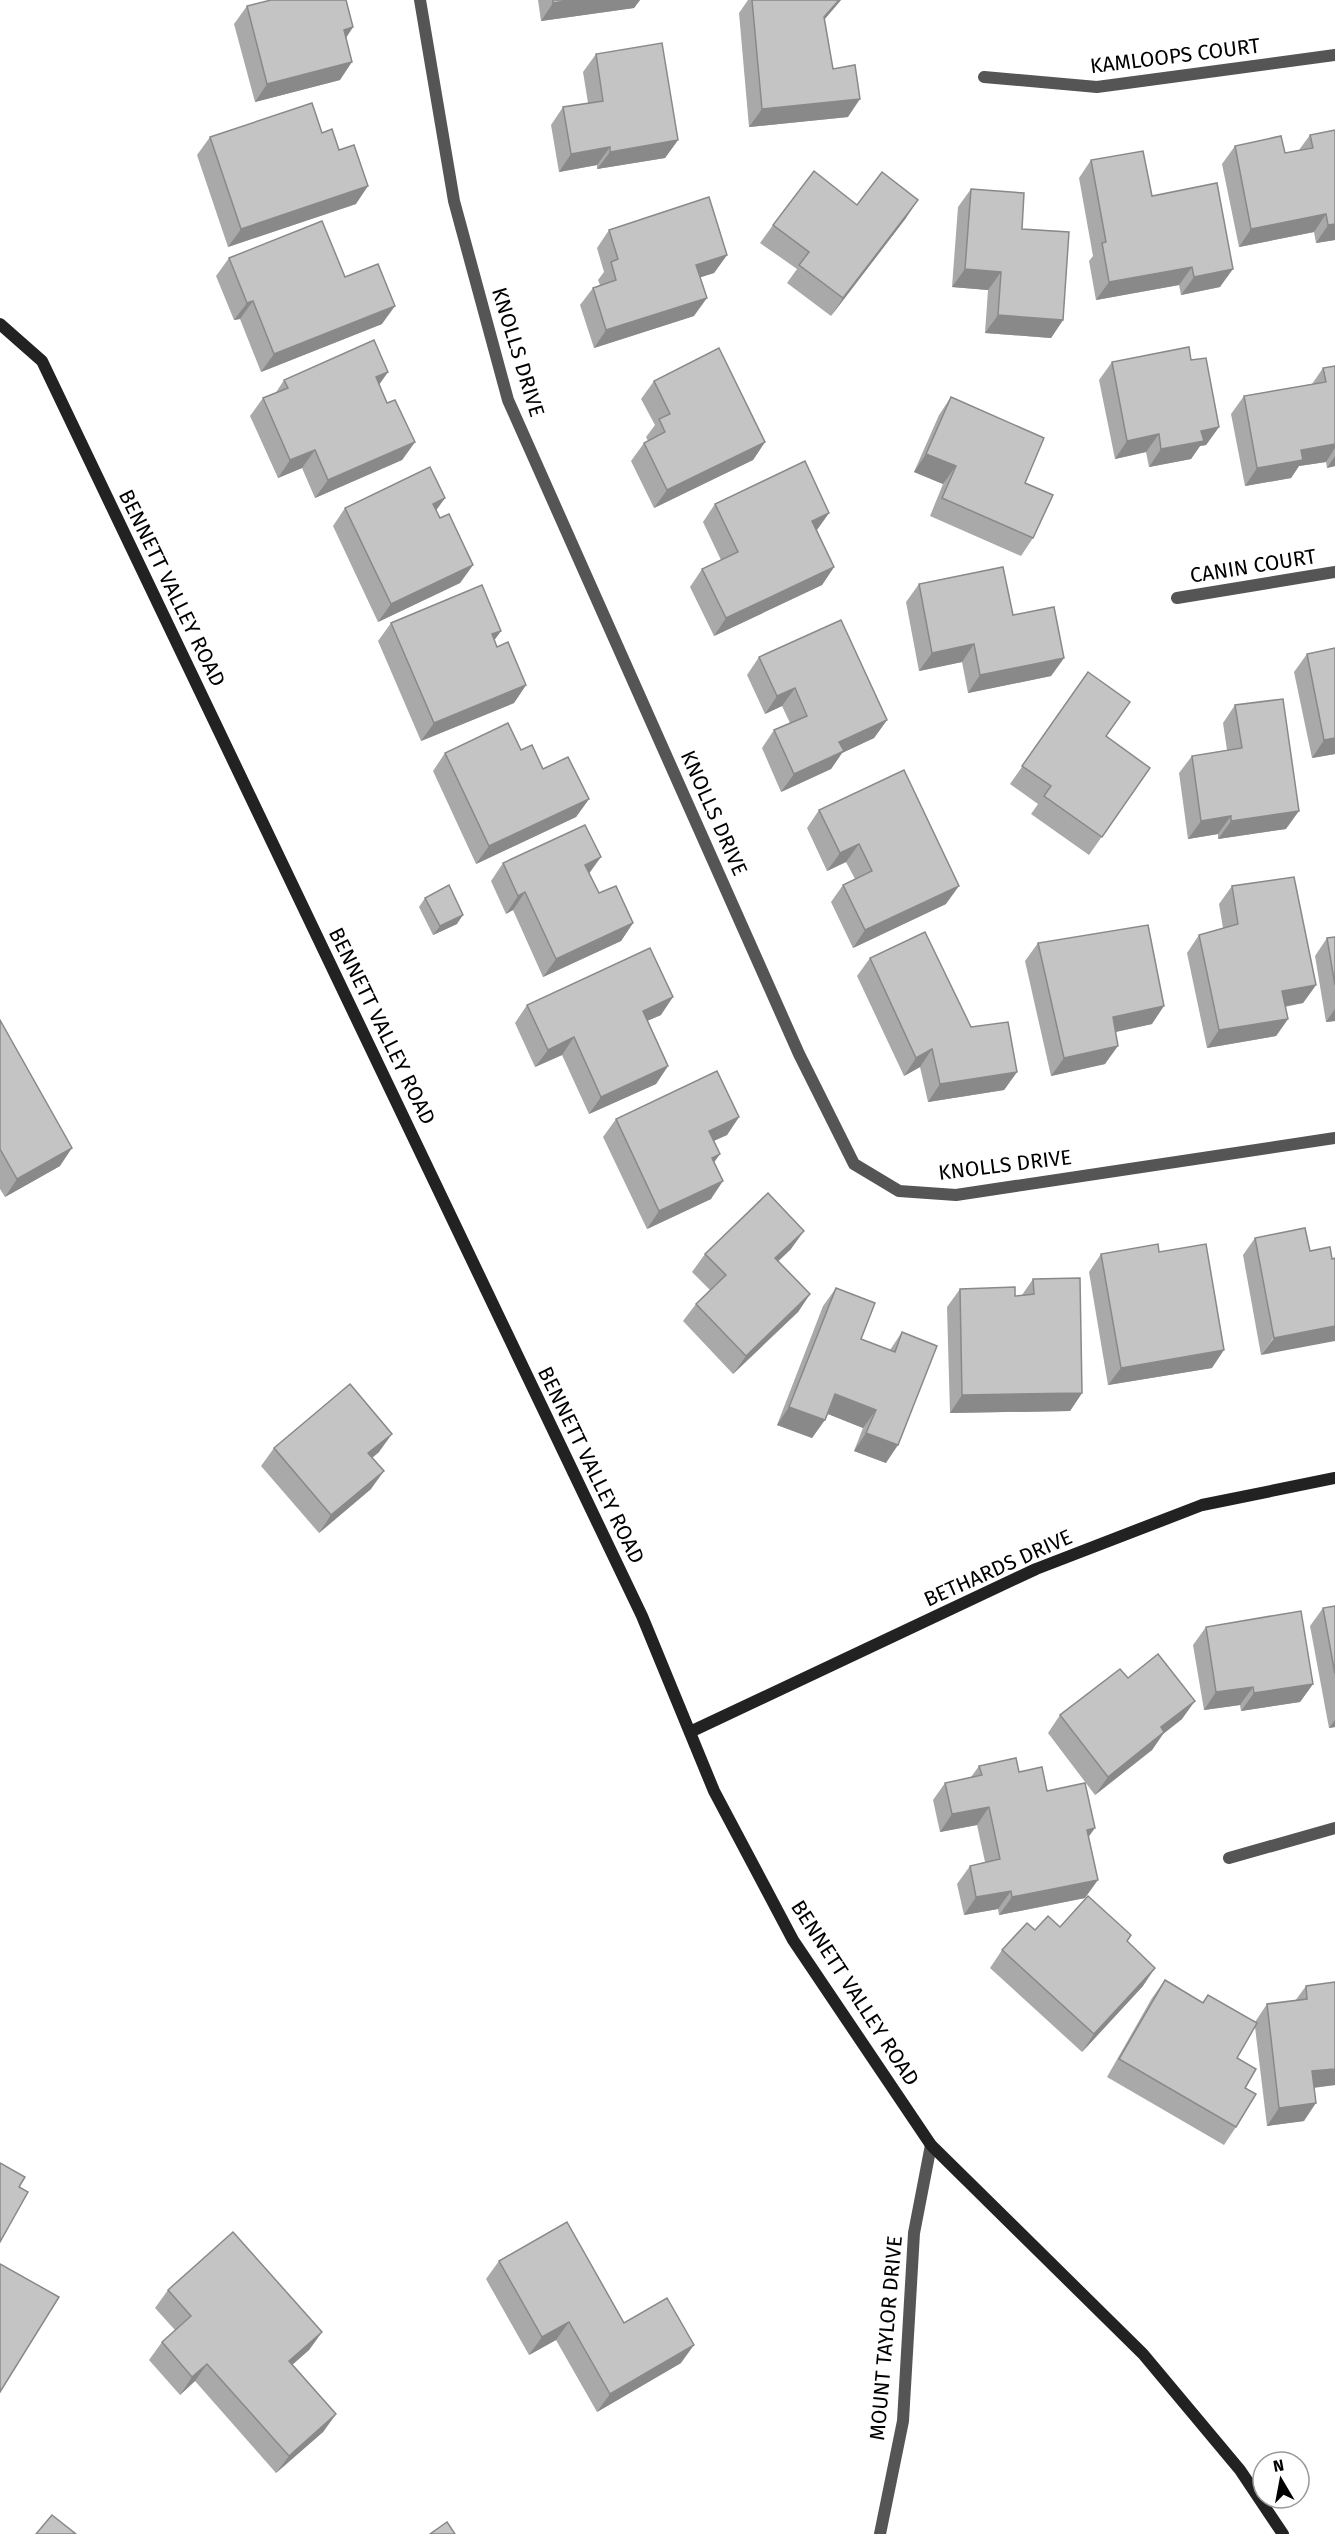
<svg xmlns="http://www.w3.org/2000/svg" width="1335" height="2534" font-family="'Fira Sans',sans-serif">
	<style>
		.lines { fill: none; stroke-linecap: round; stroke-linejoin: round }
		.street { stroke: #555; stroke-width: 12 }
		.secondary { stroke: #222; stroke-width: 12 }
		.wall { fill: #a9a9a9 }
		.shaded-wall { fill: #898989 }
		.building { fill: #c4c4c4; stroke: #898989; stroke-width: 1.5 }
		.labels { text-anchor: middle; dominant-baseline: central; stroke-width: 4.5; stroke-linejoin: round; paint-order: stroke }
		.street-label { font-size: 21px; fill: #000; stroke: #fff }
	</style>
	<rect width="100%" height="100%" fill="#fff"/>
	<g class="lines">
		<!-- street -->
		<g class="street">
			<path d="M420,0L454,201L508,400L799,1054L854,1164L899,1191L956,1195L1335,1138"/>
			<path d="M984,77L1097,87L1335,55"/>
			<path d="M1177,598L1335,572"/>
			<path d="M1229,1858L1335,1828"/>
			<path d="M880,2534L903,2421L914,2233L931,2145"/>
		</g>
		<!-- secondary -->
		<g class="secondary">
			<path d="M0,324L42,361L642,1616L714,1791L793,1940L931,2145L1143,2354L1240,2470L1283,2534"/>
			<path d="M690,1732L1036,1569L1202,1505L1335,1478"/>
		</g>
	</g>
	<!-- wall -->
	<g class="wall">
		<path d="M538,0H640L634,8L541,21Z"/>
		<path d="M748,0H841L824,20L833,69L848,117L749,127L739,13Z"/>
		<path d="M247,6L353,27L346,38L340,80L255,102L234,24Z"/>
		<path d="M596,54L678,140L665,158L597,169V165L559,172L551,125L563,107L588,103L583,72Z"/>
		<path d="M1335,130V240L1316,243L1314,232L1239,247L1222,164L1235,146L1285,153L1299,150L1310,135Z"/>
		<path d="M322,133L356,204L228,247L197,155L210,137Z"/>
		<path d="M1091,160L1152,196L1220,287L1181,295L1179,285L1096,300L1089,261L1093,256L1079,178Z"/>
		<path d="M971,189L1022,229L1063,320L1051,338L985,333L988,290L952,287L958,207Z"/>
		<path d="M857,205L906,218L831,316L787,283L797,269L760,243L773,225Z"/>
		<path d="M609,230L727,255L714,273L700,277L694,316L594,348L580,305L593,288L600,285L598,280L604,272L597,248Z"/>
		<path d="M229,258L345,277L382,324L261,372L240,319L234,320L216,276Z"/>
		<path d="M1191,360L1219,427L1206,445L1200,446L1191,459L1149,467L1146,452L1115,459L1099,380L1112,362Z"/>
		<path d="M1335,366V466L1327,468L1326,462L1299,466L1291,478L1245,486L1231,414L1244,396L1312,384L1323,368Z"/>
		<path d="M388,372L379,385L387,403L415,442L402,460L315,498L302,468L278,478L250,416L263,398L275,394L284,380Z"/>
		<path d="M654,381L765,442L753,460L654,508L631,461L644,443L648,441L646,437L655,425L641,399Z"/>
		<path d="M951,397L1025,483L1033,538L1021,556L930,516L943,484L914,472L939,415Z"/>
		<path d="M445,498L436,510L440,518L473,565L460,583L378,622L333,526L345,508Z"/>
		<path d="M715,504L829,513L817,530L834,567L822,585L714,636L690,587L702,569L721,560L703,522Z"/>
		<path d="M919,584L1013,615L1064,658L1051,676L968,693L962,662L919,671L906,602Z"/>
		<path d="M391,623L501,631L494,640L497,647L526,685L514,703L421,741L378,641Z"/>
		<path d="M1307,654L1335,754L1312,758L1294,672Z"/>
		<path d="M759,657L887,720L874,738L842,753L831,769L781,792L762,748L774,730L790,723L782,706L765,714L747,675Z"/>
		<path d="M1088,672L1106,736L1150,768L1089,855L1031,814L1038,804L1010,784Z"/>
		<path d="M1235,705L1286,829L1218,839V834L1188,839L1179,773L1192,756L1227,750L1223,723Z"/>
		<path d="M521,750L543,769L589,799L576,817L476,864L433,771L445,753Z"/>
		<path d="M819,810L946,904L853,948L831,902L843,885L855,879L846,862L827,871L807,828Z"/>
		<path d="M503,863L589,873L599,893L633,923L621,941L543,977L513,910L506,914L491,881Z"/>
		<path d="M1232,886L1316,985L1303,1003L1285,1007L1288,1019L1276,1036L1207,1048L1187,953L1199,935L1223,928L1219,904Z"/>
		<path d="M425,898L457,924L433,935L419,907Z"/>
		<path d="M1335,937V1021L1326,1022L1315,956L1327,938Z"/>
		<path d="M1038,943L1152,1024L1116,1032L1105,1064L1051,1076L1025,961Z"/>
		<path d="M870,958L971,1027L1017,1072L1004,1090L928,1102L920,1067L904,1076L857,976Z"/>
		<path d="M527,1005L661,1015L647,1021L668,1066L656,1084L589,1114L562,1055L535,1067L515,1023Z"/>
		<path d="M0,1020L60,1166L5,1197L0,1189Z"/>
		<path d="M739,1117L727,1135L713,1141L720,1154L714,1162L711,1199L647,1229L603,1137L616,1119Z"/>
		<path d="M1255,1238L1310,1251L1332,1259L1261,1355L1243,1255Z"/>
		<path d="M791,1249L778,1261L810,1294L798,1312L733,1374L683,1321L696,1304L710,1290L692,1272L705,1254Z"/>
		<path d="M1159,1252L1212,1368L1108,1385L1089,1272L1101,1254Z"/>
		<path d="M1033,1279L1082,1393L1070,1411L950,1413L947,1307L960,1289L1015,1296L1022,1295Z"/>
		<path d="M836,1288L861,1339L890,1350L902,1332L886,1463L854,1451L863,1428L828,1414L812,1438L777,1425L823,1306Z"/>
		<path d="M274,1448L379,1452L372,1458L371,1489L319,1533L261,1466Z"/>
		<path d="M1335,1606V1727L1329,1728L1310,1626L1323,1608Z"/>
		<path d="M1206,1627L1313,1684L1300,1702L1241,1711L1240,1705L1204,1710L1193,1645Z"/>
		<path d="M1128,1678L1182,1719L1163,1734L1152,1750L1095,1795L1048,1733L1060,1715Z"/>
		<path d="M979,1766L1019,1772L1047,1791L1089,1837L1085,1898L999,1915L998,1909L964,1915L957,1884L970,1866L985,1862L977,1825L940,1832L933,1800L945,1783L971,1777Z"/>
		<path d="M1060,1927L1143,1986L1082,2052L990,1968L1002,1950L1035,1930Z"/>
		<path d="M1165,1980L1203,2003L1208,1995L1255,2022L1267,2004L1295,2001L1306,1986L1335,1982V2085L1314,2088L1304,2121L1267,2126L1255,2027L1237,2058L1245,2088L1236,2127L1224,2145L1107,2077L1152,1998Z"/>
		<path d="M499,2261L624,2323L681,2363L597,2412L556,2340L529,2355L486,2279Z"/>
		<path d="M168,2290L322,2332L309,2350L292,2365L336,2414L323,2432L276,2473L195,2381L180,2395L149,2360L162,2342L175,2330L155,2308Z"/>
	</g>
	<!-- shaded-wall -->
	<g class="shaded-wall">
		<path d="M572,0H640L634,8L541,21L553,3Z"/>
		<path d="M839,0H841L811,35L824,17Z"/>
		<path d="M353,27L341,45L344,30Z"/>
		<path d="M352,62L340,80L255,102L267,84Z"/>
		<path d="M860,99L848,117L749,127L762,109Z"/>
		<path d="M678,140L665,158L597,169L610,152Z"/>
		<path d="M610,147L597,165L559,172L571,154Z"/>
		<path d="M368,186L356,204L228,247L241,229Z"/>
		<path d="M918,200L906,218L831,316L843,298Z"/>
		<path d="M1326,214L1314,232L1239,247L1251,229Z"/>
		<path d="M1335,224V240L1316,243L1328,225Z"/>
		<path d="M727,255L714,273L683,283L696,265Z"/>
		<path d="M1192,267L1179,285L1096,300L1109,282Z"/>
		<path d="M965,269L1001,272L988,290L952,287Z"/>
		<path d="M1233,269L1220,287L1181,295L1194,277Z"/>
		<path d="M707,298L694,316L594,348L606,330Z"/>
		<path d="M253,301L240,319L234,320L247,303Z"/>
		<path d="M395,306L382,324L261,372L274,354Z"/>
		<path d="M998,315L1063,320L1051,338L985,333Z"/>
		<path d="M388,372L375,390L376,377Z"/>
		<path d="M1219,427L1206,445L1200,446L1191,459L1149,467L1161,449L1201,431Z"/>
		<path d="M1159,434L1146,452L1115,459L1127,441Z"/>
		<path d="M415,442L402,460L315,498L328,480Z"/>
		<path d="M765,442L753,460L654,508L667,490Z"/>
		<path d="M1335,444V448L1326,462L1299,466L1291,478L1245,486L1257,468L1301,450Z"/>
		<path d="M315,450L302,468L278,478L290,460Z"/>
		<path d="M926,454L956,466L943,484L914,472Z"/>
		<path d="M1335,456V466L1327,468Z"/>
		<path d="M445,498L432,516L433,504Z"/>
		<path d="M829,513L816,531L812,521Z"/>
		<path d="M473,565L460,583L378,622L391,604Z"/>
		<path d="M834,567L822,585L714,636L726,618Z"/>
		<path d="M501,631L488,649L492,634Z"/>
		<path d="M974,644L962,662L919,671L932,653Z"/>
		<path d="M1064,658L1051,676L968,693L980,675Z"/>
		<path d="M526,685L514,703L421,741L434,723Z"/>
		<path d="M795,688L782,706L765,714L777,696Z"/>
		<path d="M887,720L874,738L842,753L831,769L781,792L794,774L839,742Z"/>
		<path d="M1335,738V754L1312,758L1324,740Z"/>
		<path d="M589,799L576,817L476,864L489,846Z"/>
		<path d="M1299,811L1286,829L1218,839L1231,821Z"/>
		<path d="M1231,816L1218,834L1188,839L1201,821Z"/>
		<path d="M859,844L846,862L827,871L840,853Z"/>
		<path d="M601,857L588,875L585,865Z"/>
		<path d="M959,886L946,904L853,948L865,930Z"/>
		<path d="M525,892L513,910L506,914L518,896Z"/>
		<path d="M463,915L457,924L433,935L440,926Z"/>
		<path d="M633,923L621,941L543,977L556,959Z"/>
		<path d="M1316,985L1303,1003L1269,1009L1282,991Z"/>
		<path d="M673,997L661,1015L630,1028L643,1011Z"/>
		<path d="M1164,1006L1152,1024L1101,1035L1113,1017Z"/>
		<path d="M1335,1009V1021L1326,1022Z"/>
		<path d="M1288,1019L1276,1036L1207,1048L1219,1030Z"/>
		<path d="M574,1037L562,1055L535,1067L548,1050Z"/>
		<path d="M1118,1046L1105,1064L1051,1076L1064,1058Z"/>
		<path d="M932,1049L920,1067L904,1076L916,1058Z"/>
		<path d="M668,1066L656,1084L589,1114L601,1097Z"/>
		<path d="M1017,1072L1004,1090L928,1102L940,1084Z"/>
		<path d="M739,1117L727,1135L696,1149L709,1131Z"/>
		<path d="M72,1148L60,1166L5,1197L17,1179Z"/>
		<path d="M720,1154L707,1172L712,1158Z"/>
		<path d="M723,1181L711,1199L647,1229L659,1211Z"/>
		<path d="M804,1231L791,1249L763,1276L775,1258Z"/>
		<path d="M810,1294L798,1312L733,1374L746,1356Z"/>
		<path d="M1335,1326V1341L1261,1355L1274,1338Z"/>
		<path d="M1224,1350L1212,1368L1108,1385L1121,1368Z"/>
		<path d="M1082,1393L1070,1411L950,1413L962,1395Z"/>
		<path d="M835,1394L876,1410L863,1428L823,1412Z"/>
		<path d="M789,1407L825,1420L812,1438L777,1425Z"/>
		<path d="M866,1433L898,1445L886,1463L854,1451Z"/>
		<path d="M392,1434L379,1452L356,1471L368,1453Z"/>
		<path d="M384,1471L371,1489L319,1533L331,1515Z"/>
		<path d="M1313,1684L1300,1702L1241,1711L1254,1693Z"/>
		<path d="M1253,1687L1240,1705L1204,1710L1216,1692Z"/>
		<path d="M1195,1701L1182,1719L1163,1734L1152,1750L1095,1795L1108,1777L1161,1727Z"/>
		<path d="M1335,1720V1727L1329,1728Z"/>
		<path d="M989,1807L977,1825L940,1832L952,1814Z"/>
		<path d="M1095,1828L1082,1846L1087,1830Z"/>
		<path d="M1098,1880L1085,1898L999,1915L1012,1897Z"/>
		<path d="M1011,1891L998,1909L964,1915L976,1897Z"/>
		<path d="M1155,1968L1143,1986L1082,2052L1094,2034Z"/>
		<path d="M1335,2069V2085L1300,2089L1312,2071Z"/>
		<path d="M1316,2103L1304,2121L1267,2126L1279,2108Z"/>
		<path d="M569,2322L556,2340L529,2355L542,2337Z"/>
		<path d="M322,2332L309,2350L276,2379L289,2361Z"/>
		<path d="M694,2345L681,2363L597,2412L610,2394Z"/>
		<path d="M207,2364L195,2381L180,2395L192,2377Z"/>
		<path d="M336,2414L323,2432L276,2473L289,2456Z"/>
	</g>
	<!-- building -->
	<g class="building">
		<path d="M271,0H346L353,27L344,30L352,62L267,84L247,6Z"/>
		<path d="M553,0H572L553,3Z"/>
		<path d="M752,0H839L824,17L833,69L855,65L860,99L762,109Z"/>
		<path d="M662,43L678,140L610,152V147L571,154L563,107L603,101L596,54Z"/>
		<path d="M312,103L322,133L332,129L339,150L354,145L368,186L241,229L210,137Z"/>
		<path d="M1335,130V224L1328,225L1326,214L1251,229L1235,146L1281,136L1285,153L1313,148L1310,135Z"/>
		<path d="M1143,151L1152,196L1217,183L1233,269L1194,277L1192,267L1109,282L1102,243L1106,242L1091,160Z"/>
		<path d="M814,171L857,205L882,172L918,200L843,298L799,265L809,252L773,225Z"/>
		<path d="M971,189L1024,193L1022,229L1069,232L1063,320L998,315L1001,272L965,269Z"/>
		<path d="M709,197L727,255L696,265L707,298L606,330L593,288L616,280L611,262L618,259L609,230Z"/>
		<path d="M322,221L345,277L378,264L395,306L274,354L253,301L247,303L229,258Z"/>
		<path d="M374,340L388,372L376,377L387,403L395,400L415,442L328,480L315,450L290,460L263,398L288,388L284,380Z"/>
		<path d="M1189,347L1191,360L1206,358L1219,427L1201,431L1204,441L1161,449L1159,434L1127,441L1112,362Z"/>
		<path d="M719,348L765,442L667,490L644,443L665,432L659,419L670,414L654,381Z"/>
		<path d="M1335,366V444L1301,450L1303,460L1257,468L1244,396L1326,382L1323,368Z"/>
		<path d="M951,397L1044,438L1025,483L1053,495L1033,538L942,498L956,466L926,454Z"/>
		<path d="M805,461L829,513L812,521L834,567L726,618L702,569L738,552L715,504Z"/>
		<path d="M430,467L445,498L433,504L440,518L449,514L473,565L391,604L345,508Z"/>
		<path d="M1003,567L1013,615L1054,607L1064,658L980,675L974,644L932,653L919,584Z"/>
		<path d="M482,585L501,631L492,634L497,647L508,642L526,685L434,723L391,623Z"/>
		<path d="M841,620L887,720L839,742L844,751L794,774L774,730L807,716L795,688L777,696L759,657Z"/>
		<path d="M1335,648V738L1324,740L1307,654Z"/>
		<path d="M1088,672L1130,702L1106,736L1150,768L1102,837L1044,796L1051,786L1022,766Z"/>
		<path d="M1283,699L1299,811L1231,821V816L1201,821L1192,756L1242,748L1235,705Z"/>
		<path d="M508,723L521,750L532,745L543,769L568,757L589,799L489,846L445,753Z"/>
		<path d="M904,770L959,886L865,930L843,885L872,871L859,844L840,853L819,810Z"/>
		<path d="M585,825L601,857L585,865L599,893L616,886L633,923L556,959L525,892L518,896L503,863Z"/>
		<path d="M1294,877L1316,985L1282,991L1288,1019L1219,1030L1199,935L1238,924L1232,886Z"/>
		<path d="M449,885L463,915L440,926L425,898Z"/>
		<path d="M1148,925L1164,1006L1113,1017L1118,1046L1064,1058L1038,943Z"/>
		<path d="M925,932L971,1027L1008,1022L1017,1072L940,1084L932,1049L916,1058L870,958Z"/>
		<path d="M1335,937V985L1327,938Z"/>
		<path d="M650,948L673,997L643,1011L668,1066L601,1097L574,1037L548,1050L527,1005Z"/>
		<path d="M0,1020L72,1148L17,1179L0,1149Z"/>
		<path d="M717,1071L739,1117L709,1131L720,1154L712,1158L723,1181L659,1211L616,1119Z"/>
		<path d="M768,1193L804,1231L775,1258L810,1294L746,1356L696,1304L726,1275L705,1254Z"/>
		<path d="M1305,1228L1310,1251L1330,1247L1332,1259L1335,1258V1326L1274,1338L1255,1238Z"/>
		<path d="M1158,1244L1159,1252L1206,1244L1224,1350L1121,1368L1101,1254Z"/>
		<path d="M1080,1278L1082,1393L962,1395L960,1289L1015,1287V1296L1034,1294L1033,1279Z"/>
		<path d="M836,1288L875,1303L861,1339L895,1352L902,1332L937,1346L898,1445L866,1433L876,1410L835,1394L825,1420L789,1407Z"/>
		<path d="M350,1384L392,1434L368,1453L384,1471L331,1515L274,1448Z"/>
		<path d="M1335,1606V1674L1323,1608Z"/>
		<path d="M1301,1611L1313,1684L1254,1693L1253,1687L1216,1692L1206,1627Z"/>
		<path d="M1158,1654L1195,1701L1161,1727L1164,1732L1108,1777L1060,1715L1120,1669L1128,1678Z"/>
		<path d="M1016,1758L1019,1772L1042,1767L1047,1791L1085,1783L1095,1828L1087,1830L1098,1880L1012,1897L1011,1891L976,1897L970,1866L1000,1859L989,1807L952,1814L945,1783L982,1775L979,1766Z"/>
		<path d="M1088,1896L1131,1935L1127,1941L1155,1968L1094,2034L1002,1950L1027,1923L1035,1930L1048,1916L1060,1927Z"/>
		<path d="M1165,1980L1203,2003L1208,1995L1257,2023L1237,2058L1256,2069L1245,2088L1256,2094L1236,2127L1119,2059Z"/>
		<path d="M1335,1982V2069L1312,2071L1316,2103L1279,2108L1267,2004L1307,1999L1306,1986Z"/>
		<path d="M0,2163L25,2177L19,2187L28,2192L0,2242Z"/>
		<path d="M567,2222L624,2323L667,2298L694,2345L610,2394L569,2322L542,2337L499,2261Z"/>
		<path d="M233,2232L322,2332L289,2361L336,2414L289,2456L207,2364L192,2377L162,2342L191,2316L168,2290Z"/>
		<path d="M0,2264L59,2297L0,2392Z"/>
		<path d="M52,2515L76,2534H36Z"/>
		<path d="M447,2522L455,2534H430Z"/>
	</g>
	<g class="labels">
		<!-- street labels -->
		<g class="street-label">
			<text transform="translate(1175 56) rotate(-7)">KAMLOOPS COURT</text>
			<text transform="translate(518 352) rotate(73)">KNOLLS DRIVE</text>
			<text transform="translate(1253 566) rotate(-9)">CANIN COURT</text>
			<text transform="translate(172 588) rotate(64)">BENNETT VALLEY ROAD</text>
			<text transform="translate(714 813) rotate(66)">KNOLLS DRIVE</text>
			<text transform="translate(382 1026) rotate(64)">BENNETT VALLEY ROAD</text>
			<text transform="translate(1005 1165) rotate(-7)">KNOLLS DRIVE</text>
			<text transform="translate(591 1465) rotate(64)">BENNETT VALLEY ROAD</text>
			<text transform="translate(998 1568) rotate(-24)">BETHARDS DRIVE</text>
			<text transform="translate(855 1993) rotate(57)">BENNETT VALLEY ROAD</text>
			<text transform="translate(886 2338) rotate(-85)">MOUNT TAYLOR DRIVE</text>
		</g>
	</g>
	<!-- north arrow -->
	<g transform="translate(1281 2480) rotate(350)"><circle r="28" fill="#ffffff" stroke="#999999" stroke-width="1.5"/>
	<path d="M0-4.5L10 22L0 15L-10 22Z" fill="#000000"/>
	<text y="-9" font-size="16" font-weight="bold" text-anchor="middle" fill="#000000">N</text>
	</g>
</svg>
